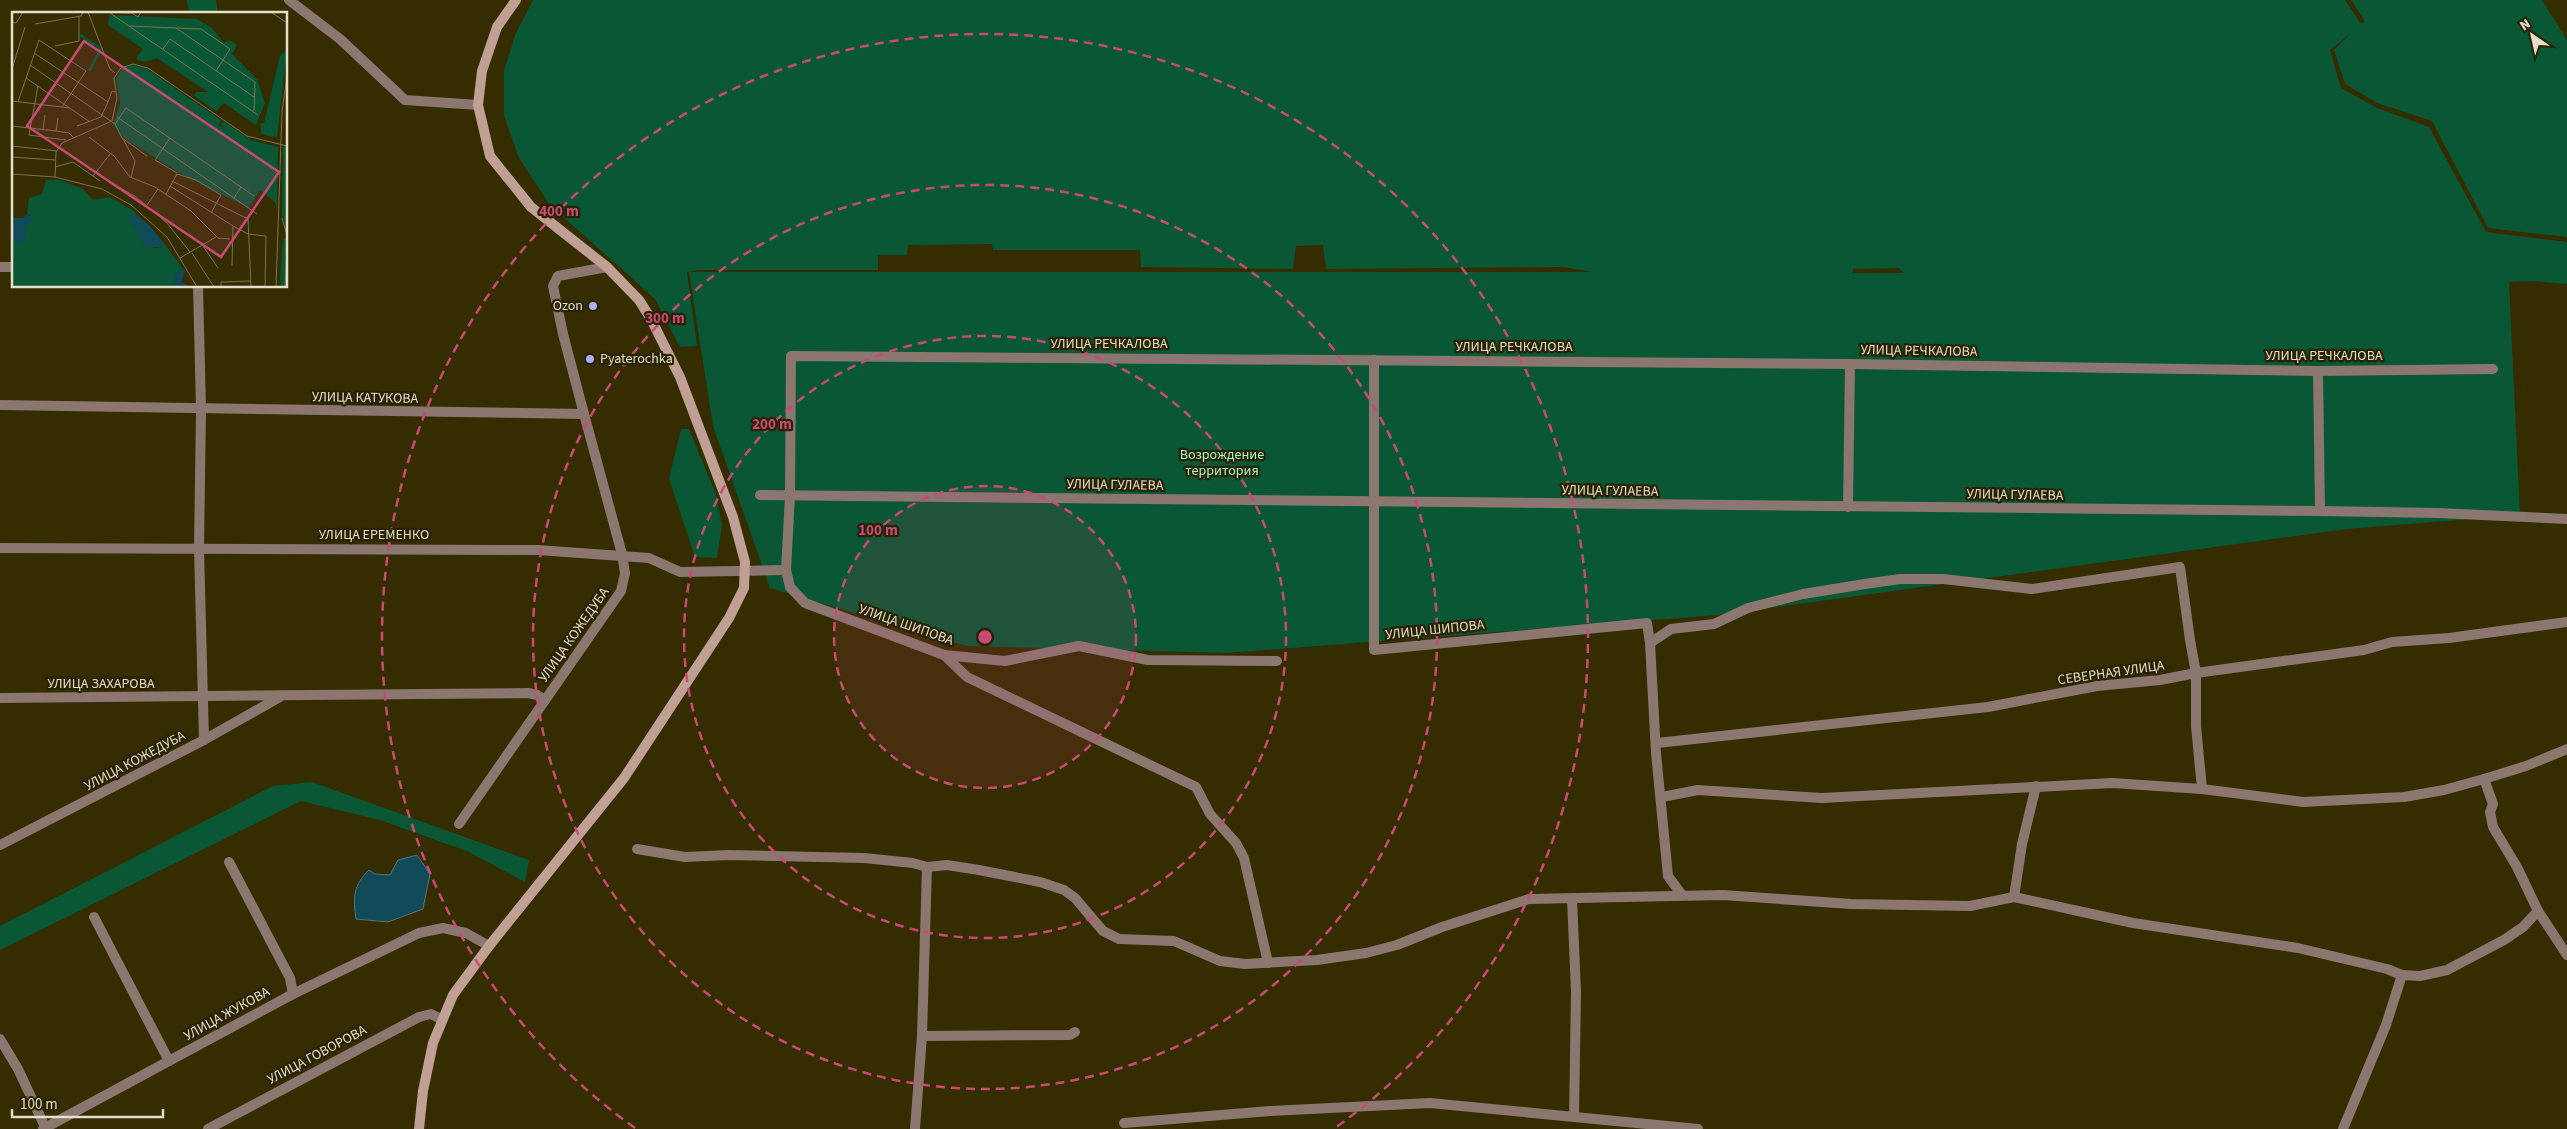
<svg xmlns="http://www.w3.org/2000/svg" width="2567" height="1129" font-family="'Source Sans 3',sans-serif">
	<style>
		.green { fill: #095735; fill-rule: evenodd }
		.water { fill: #114b59; stroke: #50777a }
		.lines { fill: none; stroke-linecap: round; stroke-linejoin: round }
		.street { stroke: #8b7670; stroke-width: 10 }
		.secondary { stroke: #c0a095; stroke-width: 10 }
		.ring { fill: none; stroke: #ca4a76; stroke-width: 2.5; stroke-dasharray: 9 6 }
		.poi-dot { fill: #a7b1fc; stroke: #292203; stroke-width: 2 }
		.labels { text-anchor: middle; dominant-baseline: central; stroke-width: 4.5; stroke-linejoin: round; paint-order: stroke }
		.poi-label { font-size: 14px; fill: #e3dfc8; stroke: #292203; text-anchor: end }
		.street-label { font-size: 14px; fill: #e3dfc8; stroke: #292203 }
		.park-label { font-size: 14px; fill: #a4fbc8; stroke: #292203 }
		.inset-road { fill: none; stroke: #7b7450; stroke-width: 1 }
		.view { fill: #ca4a76; fill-opacity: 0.15; stroke: #ca4a76; stroke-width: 2.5 }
		.inset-edge { fill: none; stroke: #e3dfc8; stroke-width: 2.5 }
		.centre { fill: #ca4a76; stroke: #292203; stroke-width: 2.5 }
		.ring-label { font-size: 15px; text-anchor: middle; font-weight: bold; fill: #ca4a76; stroke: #292203; stroke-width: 4.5; stroke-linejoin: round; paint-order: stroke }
	</style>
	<rect width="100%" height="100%" fill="#352c00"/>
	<!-- green -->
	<g class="green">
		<path d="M187,0H216L218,14H189Z"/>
		<path d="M533,0H2345L2361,24L2365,21L2351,0H2542L2567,40V237L2488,228L2432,121L2377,103L2345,84L2334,50L2350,34L2330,50L2341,88L2375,107L2429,127L2486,232L2567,242V284L2532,281L2509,282L2520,515L2347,529L1718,615L1227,653L967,646L770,588L713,426L689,272H1593L1563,267L1326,269L1323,245L1296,246L1293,269L1141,267L1140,250H993L992,244L908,245L907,255H878V270H700L687,272L697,346L680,347L655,299L549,204L518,156L504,115V70L516,33ZM1898,268L1904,273H1852L1853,269Z"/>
		<path d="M681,429H689L716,494L722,525L717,558L695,557L669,479Z"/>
		<path d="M312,782L529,860L525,882L469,852L380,820L301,801L0,950V926L273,786Z"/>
	</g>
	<!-- water -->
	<path class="water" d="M417,855L430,874L423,909L388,922L356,919C353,898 353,885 369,870L375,874L390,875L398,860Z"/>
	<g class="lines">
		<!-- street -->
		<g class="street">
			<path d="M289,0L340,39L405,100L478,105"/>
			<path d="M0,267H14"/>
			<path d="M198,286L201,409L199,549L204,740"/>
			<path d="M1374,360V650L1647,623L1650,643L1656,753L1668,876L1682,895"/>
			<path d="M0,405L584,414L622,554L625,573L621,591L459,824"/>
			<path d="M584,414L563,334L553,286L558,276L607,267"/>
			<path d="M760,495L2320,511L2318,371"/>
			<path d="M1848,507L1850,364"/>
			<path d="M2320,511L2438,513L2567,519"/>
			<path d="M0,548L538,550L649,558L680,572L786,570L790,496L791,356L1850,364L2318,371L2493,369"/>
			<path d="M786,570L790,587L805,603L944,655L1005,661L1079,646L1148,660L1277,661"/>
			<path d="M1650,643L1671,629L1714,624L1748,608L1803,594L1865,584L1900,579H1943L2032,589L2180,567L2190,640L2196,673V726L2202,789"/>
			<path d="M944,655L967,677L1196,787L1210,814L1236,843L1244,858L1268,963"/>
			<path d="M0,698L528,693L537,695L545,700"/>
			<path d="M1657,743L1988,707L2097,686L2160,680L2196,673L2364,650L2392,642L2449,638L2567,622"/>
			<path d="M2567,749L2526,766L2484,779L2493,804L2490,812L2493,827L2517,867L2538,911L2567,955"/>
			<path d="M1662,797L1698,790L1822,798L2112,783L2202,789L2303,802L2404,797L2444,790L2484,779"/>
			<path d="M0,845L204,740L280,697"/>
			<path d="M637,849L685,857L729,855L864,858L913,863L927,867L947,865L979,870L1040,882L1064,890L1075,898L1103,931L1119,939L1174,941L1220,961L1245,964L1317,960L1366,953L1397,945L1442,927L1529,899L1723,895L1851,904L1970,906L2014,897L2133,923L2298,948L2387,969L2402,975L2420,976L2447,970L2504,940L2523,927L2538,911"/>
			<path d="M2014,897L2022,844L2036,786"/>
			<path d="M1572,899L1576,992L1574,1116"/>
			<path d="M94,917L169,1061"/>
			<path d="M293,994L419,933L443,928L466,933L489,946"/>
			<path d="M922,1036L1070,1035L1075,1032"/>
			<path d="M0,1039L18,1069L46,1129"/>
			<path d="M1124,1123L1270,1111L1430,1103L1698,1129"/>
			<path d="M43,1129L293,994L290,978L229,862"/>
			<path d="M208,1129L419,1017L431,1014L441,1019"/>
			<path d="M915,1129L922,1036L927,867"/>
			<path d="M2343,1129L2386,1025L2402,975"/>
		</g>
		<!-- secondary -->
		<path class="secondary" d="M419,1129L423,1091L433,1043L453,995L489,946L624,778L729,618L744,588L745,562L733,517L680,377L651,319L639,300L607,267L531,207L490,156L478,105L482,71L497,27L516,0"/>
	</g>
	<!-- distance rings -->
	<circle cx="985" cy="637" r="151" fill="#ca4a76" fill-opacity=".12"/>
	<g class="ring">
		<circle cx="985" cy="637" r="151"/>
		<circle cx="985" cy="637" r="301"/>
		<circle cx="985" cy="637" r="452"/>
		<path d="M635 1128A603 603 0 1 1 1335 1128"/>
	</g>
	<!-- markers -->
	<g class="poi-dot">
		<circle cx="593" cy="306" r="5"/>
		<circle cx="590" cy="359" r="5"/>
	</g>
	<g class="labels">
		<!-- poi labels -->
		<g class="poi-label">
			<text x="583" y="306">Ozon</text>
			<text x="600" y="359" text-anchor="start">Pyaterochka</text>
		</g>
		<!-- street labels -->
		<g class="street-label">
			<text x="1109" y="344">УЛИЦА РЕЧКАЛОВА</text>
			<text x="1514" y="347">УЛИЦА РЕЧКАЛОВА</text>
			<text transform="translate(1919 351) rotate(1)">УЛИЦА РЕЧКАЛОВА</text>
			<text x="2324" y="356">УЛИЦА РЕЧКАЛОВА</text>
			<text transform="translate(365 398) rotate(1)">УЛИЦА КАТУКОВА</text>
			<text transform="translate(1115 485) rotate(1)">УЛИЦА ГУЛАЕВА</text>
			<text transform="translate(1610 491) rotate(1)">УЛИЦА ГУЛАЕВА</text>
			<text transform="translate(2015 495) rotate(1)">УЛИЦА ГУЛАЕВА</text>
			<text x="374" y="535">УЛИЦА ЕРЕМЕНКО</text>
			<text transform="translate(906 625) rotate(19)">УЛИЦА ШИПОВА</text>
			<text transform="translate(1435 630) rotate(-6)">УЛИЦА ШИПОВА</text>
			<text transform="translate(574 635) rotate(-55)">УЛИЦА КОЖЕДУБА</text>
			<text transform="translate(2111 673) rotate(-8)">СЕВЕРНАЯ УЛИЦА</text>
			<text x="101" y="684">УЛИЦА ЗАХАРОВА</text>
			<text transform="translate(135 761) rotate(-28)">УЛИЦА КОЖЕДУБА</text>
			<text transform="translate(227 1014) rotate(-29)">УЛИЦА ЖУКОВА</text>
			<text transform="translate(317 1055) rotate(-28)">УЛИЦА ГОВОРОВА</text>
		</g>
		<!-- park labels -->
		<g class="park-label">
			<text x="1222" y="455">Возрождение<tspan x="1222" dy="16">территория</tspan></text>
		</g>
	</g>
	<!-- overview -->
	<g transform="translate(12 12)">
		<rect width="275" height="275" fill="#352c00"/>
		<path d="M97,3L185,7L200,16L212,31L217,28L225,33L220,42L245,67L253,91L244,113L212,91L204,99L182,84L184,80H196L145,46L134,50L126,48L124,46L131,37L96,13ZM69,22L91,36L78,60L76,58L87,37L67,24ZM275,37L265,125L255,124L249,121L248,112L252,111L268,44ZM119,53L132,55L209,108L207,113L209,115H212L209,113L211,109L239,128L266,135L265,198L263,190L248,178L237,196L171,163L113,127L101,113L108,91L104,67L110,57ZM271,134L275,135V221L270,203ZM34,168H48L71,177L81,188L98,185L122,199L124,202H119L118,208L129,227L142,236L151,235V230L171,257L162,262L163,275H0V230L14,226L12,216L18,203L15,202L17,186L30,182ZM271,226L275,227V275H269L268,267Z" fill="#095735"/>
		<path d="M15,202L21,208L13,216L14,226L12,231L0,230V206H11ZM119,202H124L138,214L151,230V235H133L118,208ZM171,257L173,260L169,270L179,275H163L162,262Z" fill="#114b59"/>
		<path class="inset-road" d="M71,0H76L98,57L103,61M81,0L120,1L126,5L129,0M259,0L275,11M98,1L246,103M0,10L4,11L11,0M23,12L69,4L71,0M118,14L164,16L243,70L242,99M164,16L189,17L218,37L204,59M43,34L67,29V5M151,37L158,27L242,85M22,41L96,90L89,105L65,114M18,53L103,112L114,96L242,184M0,57L13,15M14,66L78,110M26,74L17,123L54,128M0,89L58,96M6,90L27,28L74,59L50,95M96,90L100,79L104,80M105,105L222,186L229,175M103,112L110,126L135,144M0,114L44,119L46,106M31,118L33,103M44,119L57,121L61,125M77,125L102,144L118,165L143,175L179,199L206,226L218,227M158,126L143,148L165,161M111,127L123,149L119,166M0,134L45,139M0,145L43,148M43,155L61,150L88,169M0,162L43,165L44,140L50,131L100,109L105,86L102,66L109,56L121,52L136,56L235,124L275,134M165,162L184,168L209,183L199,201M81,164L98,142M43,165L90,177L119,193L155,225L185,275M160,169L236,207L239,275M100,171L124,185L155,211L178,240M158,174L221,214M154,182L165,162M222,186L245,202M135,193L146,177M270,206L275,223M191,234L206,256M180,241L202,275M168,246L204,225M220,254L221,214L236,222L254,224L253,275M209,275V270L239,269M264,275L270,100L275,63M273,275L275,235"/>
		<path class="view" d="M72,29L267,160L209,245L15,114Z"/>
		<rect width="275" height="275" class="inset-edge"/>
	</g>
	<circle cx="985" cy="637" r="8" class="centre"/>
	<g class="ring-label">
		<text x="559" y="216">400 m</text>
		<text x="665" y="323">300 m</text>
		<text x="772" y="429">200 m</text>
		<text x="878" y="535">100 m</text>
	</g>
	<!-- north arrow -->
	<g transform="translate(2532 35) rotate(326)" stroke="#292203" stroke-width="4" paint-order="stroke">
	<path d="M0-4L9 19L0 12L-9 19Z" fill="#e3dfc8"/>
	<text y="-8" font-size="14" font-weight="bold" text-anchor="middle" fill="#e3dfc8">N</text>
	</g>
	<!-- scale -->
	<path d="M12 1109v8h151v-8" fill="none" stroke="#e3dfc8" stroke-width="2.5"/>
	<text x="20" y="1109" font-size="15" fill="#e3dfc8" stroke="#292203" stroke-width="4" paint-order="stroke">100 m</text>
</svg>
